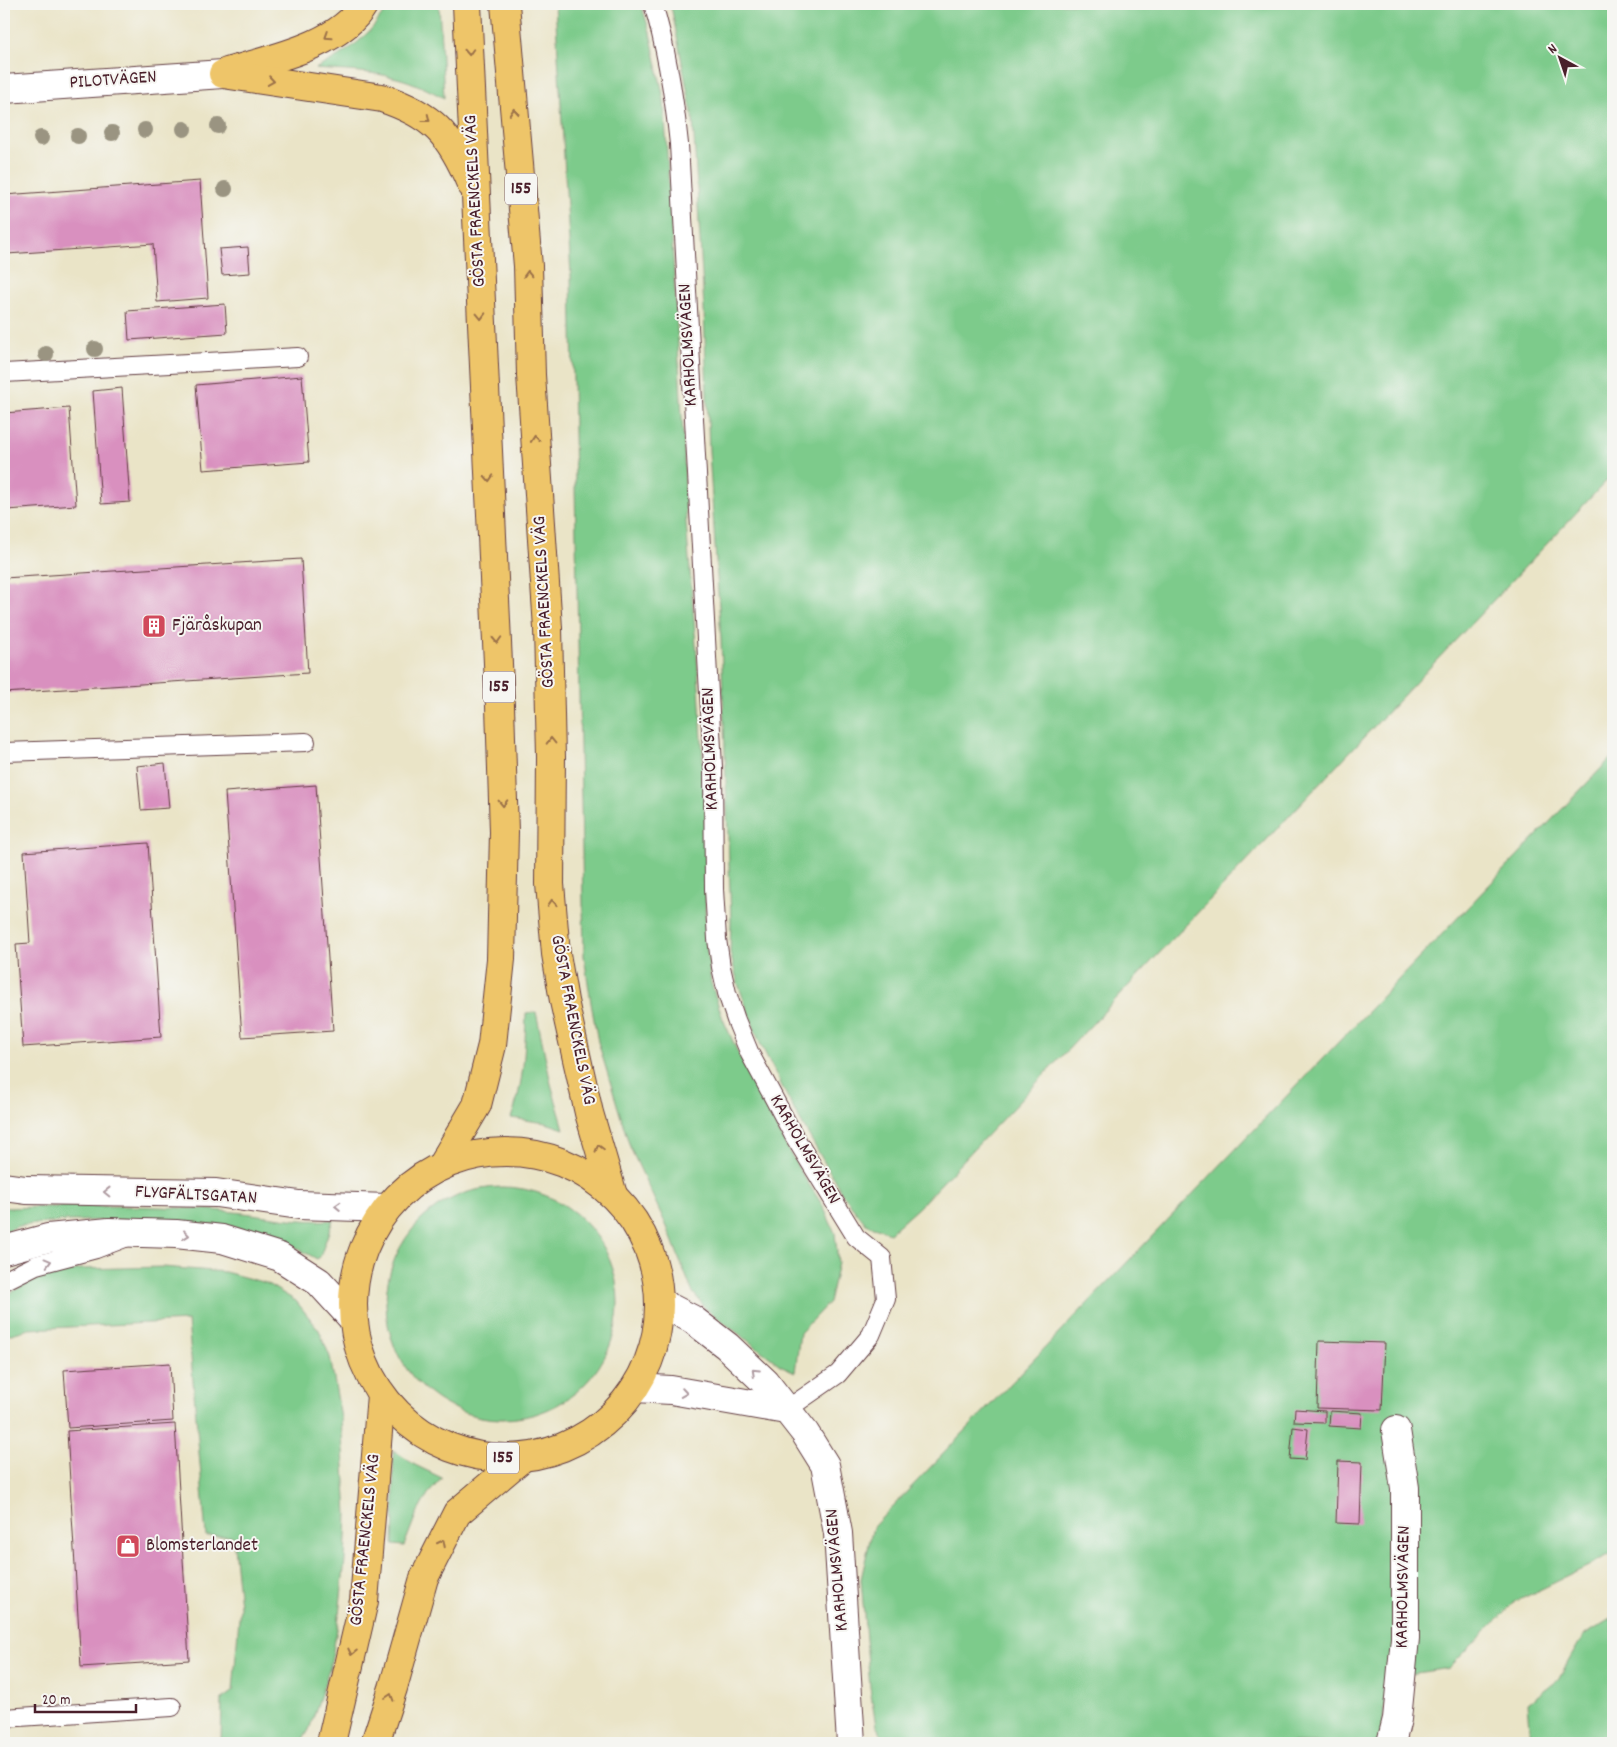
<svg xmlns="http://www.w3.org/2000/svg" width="1617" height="1747" font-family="Dekko,sans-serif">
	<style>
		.green { fill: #7dcb8b; stroke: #64755b }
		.building { fill: #d990bf }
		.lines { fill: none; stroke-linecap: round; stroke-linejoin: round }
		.service-casing { stroke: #623d42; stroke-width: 20 }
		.minor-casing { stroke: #623d42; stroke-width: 30 }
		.primary-casing { stroke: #623d42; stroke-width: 30 }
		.service { stroke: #fff; stroke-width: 18 }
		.minor { stroke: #fff; stroke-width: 28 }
		.primary { stroke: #eec569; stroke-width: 28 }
		.tree { fill: #9a9481 }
		.oneway { stroke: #9c724a }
		.oneway2 { stroke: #ae9aa0 }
		.labels { text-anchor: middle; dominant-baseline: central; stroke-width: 4; stroke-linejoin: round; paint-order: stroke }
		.shield { fill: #f6f6f2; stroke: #7e6067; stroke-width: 1 }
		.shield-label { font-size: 18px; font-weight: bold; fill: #4a1f2b }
		.street-label { font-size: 19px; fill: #4a1f2b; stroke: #f6f6f2 }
		.poi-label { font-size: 19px; fill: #4a1f2b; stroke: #f6f6f2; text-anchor: start }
	</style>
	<rect width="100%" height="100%" fill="#f6f6f2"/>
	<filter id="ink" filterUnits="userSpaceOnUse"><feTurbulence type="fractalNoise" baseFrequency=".02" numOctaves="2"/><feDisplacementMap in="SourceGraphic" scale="10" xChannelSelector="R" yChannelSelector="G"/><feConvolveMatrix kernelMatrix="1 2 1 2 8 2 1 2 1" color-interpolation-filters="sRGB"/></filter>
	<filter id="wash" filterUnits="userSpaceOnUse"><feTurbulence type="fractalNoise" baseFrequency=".0096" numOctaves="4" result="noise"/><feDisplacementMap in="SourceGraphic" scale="20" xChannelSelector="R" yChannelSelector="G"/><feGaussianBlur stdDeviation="1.12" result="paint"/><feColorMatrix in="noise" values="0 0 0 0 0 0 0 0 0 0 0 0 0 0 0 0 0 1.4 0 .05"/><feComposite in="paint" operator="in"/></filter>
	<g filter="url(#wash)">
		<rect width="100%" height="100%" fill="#eae4c7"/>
		<!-- green -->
		<g class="green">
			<path d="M389,4H439L444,98C429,90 413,82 397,78C370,71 342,71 315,69C349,51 369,38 389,4Z"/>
			<path d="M555,4H641L650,32L664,100L684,451L686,522L698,670L704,777L706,845L705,935L711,983L723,1019L739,1055L771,1118L799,1169L823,1206L835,1233L838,1263L829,1302L800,1333L795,1372L780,1365L706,1309L692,1291L667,1227L630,1147L598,1042L591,1003L584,956L571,275Z"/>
			<path d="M669,4H1613V474L919,1207L890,1233L866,1224L843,1195L792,1106L759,1041L738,984L730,952L731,921L721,639L709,451L704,309L693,119L672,11Z"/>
			<path d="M1613,756V1554L1515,1602L1449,1668L1390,1677L1379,1743H887L876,1726L870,1688L861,1579L873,1527Z"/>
			<path d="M536,1012L551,1084L564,1129L546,1123L511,1118C524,1084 525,1049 526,1013Z"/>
			<circle cx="502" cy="1303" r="116"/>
			<path d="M89,1206C138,1206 186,1207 234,1212C267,1215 299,1223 333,1220L320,1257L317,1259L293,1246L267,1235L231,1226L140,1220L66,1221L18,1226L4,1232V1208Z"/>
			<path d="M163,1267L225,1272L266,1283L296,1301L319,1330L330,1357L341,1418L347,1514L345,1560L338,1624L330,1667L309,1730L301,1743H221L222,1699L233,1691L240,1606L233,1536H206L188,1321L29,1329L4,1336V1297L35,1278L81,1269Z"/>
			<path d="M393,1450L415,1465L442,1478L428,1494L416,1515L404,1546L393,1545L394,1504Z"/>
			<path d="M1613,1618V1743H1531L1528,1703L1557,1681L1583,1636Z"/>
		</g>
		<g id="blocks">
			<!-- building -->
			<g class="building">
				<path d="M200,181L208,298L157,302L153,244L7,254L4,195Z"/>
				<path d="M248,247L250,273L222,275L219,249Z"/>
				<path d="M225,304L227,333L129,340L127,311Z"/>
				<path d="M302,376L309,462L203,470L196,385Z"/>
				<path d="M122,388L130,502L101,504L93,391Z"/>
				<path d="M69,408L76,505L7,510L4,467V413Z"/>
				<path d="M301,559L308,673L4,693V578Z"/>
				<path d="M165,763L169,808L141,810L137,766Z"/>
				<path d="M316,785L333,1031L242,1037L225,792Z"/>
				<path d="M148,843L161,1037L23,1047L16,944L30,943L24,852Z"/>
				<path d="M1319,1341L1385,1343L1382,1410L1317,1408Z"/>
				<path d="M170,1363L173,1421L68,1428L64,1370Z"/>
				<path d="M1295,1409L1325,1411V1423L1294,1422Z"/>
				<path d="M1330,1411L1362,1413L1361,1428L1329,1426Z"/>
				<path d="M175,1424L189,1660L81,1667L67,1431Z"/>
				<path d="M1293,1427L1308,1429L1305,1460L1290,1459Z"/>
				<path d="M1338,1461L1362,1462L1360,1524L1336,1523Z"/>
			</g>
		</g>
	</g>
	<g filter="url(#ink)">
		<use href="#blocks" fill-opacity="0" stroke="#623d42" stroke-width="1"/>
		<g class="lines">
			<!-- service casing -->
			<g class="service-casing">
				<g id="service">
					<path d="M653,4C667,50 674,96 679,144L713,767L714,889L717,939L721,967L727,993L736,1020L750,1054L770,1091L794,1136L856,1237L882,1258L886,1299L871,1335L838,1374L786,1410"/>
					<path d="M4,373L298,357"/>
					<path d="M4,752L306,742"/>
					<path d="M4,1281L36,1265L96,1249L125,1238"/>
					<path d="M4,1718L172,1707"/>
				</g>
			</g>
			<!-- minor casing -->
			<g class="minor-casing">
				<g id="minor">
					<path d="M4,89L223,74"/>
					<path d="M4,1187L26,1190L216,1193L299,1205L387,1208"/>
					<path d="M4,1250L48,1238L109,1232L176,1234L222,1239L280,1257L319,1282L352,1318"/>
					<path d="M659,1302L692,1319L727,1346L765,1382L805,1433L825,1465L838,1533L851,1743"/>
					<path d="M635,1388L671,1390L786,1410"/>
					<path d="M1391,1743L1397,1719L1405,1638V1488L1396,1430"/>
				</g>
			</g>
			<!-- primary casing -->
			<g class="primary-casing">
				<g id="primary">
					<path d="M505,4L528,266L531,375L548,628L551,757L550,884L556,954L564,1001L589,1113L613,1195"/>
					<path d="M227,72C270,59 340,46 364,4"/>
					<path d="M223,74L382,98C433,115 450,134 471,184"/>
					<circle cx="506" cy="1305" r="153"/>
					<path d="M441,1166L477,1105L492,1045L501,959L504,832L500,706L467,4"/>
					<path d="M331,1743L364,1601L381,1395"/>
					<path d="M375,1743L393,1688L424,1578L457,1513L522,1458"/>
				</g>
			</g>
			<!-- service -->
			<use href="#service" class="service"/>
			<!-- minor -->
			<use href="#minor" class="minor"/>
			<!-- primary -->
			<use href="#primary" class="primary"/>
		</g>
		<!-- trees -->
		<g class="tree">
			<circle cx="218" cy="126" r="8"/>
			<circle cx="184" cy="129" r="8"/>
			<circle cx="145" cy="130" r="8"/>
			<circle cx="112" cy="133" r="8"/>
			<circle cx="78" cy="136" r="8"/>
			<circle cx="41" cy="138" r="8"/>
			<circle cx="225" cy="189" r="8"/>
			<circle cx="95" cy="349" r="8"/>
			<circle cx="46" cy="354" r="8"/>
		</g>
		<!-- one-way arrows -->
		<defs><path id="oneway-chevron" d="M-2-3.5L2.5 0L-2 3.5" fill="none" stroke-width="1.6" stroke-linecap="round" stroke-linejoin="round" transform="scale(1.25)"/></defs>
		<g class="oneway">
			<use href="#oneway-chevron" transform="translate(328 36) rotate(147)"/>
			<use href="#oneway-chevron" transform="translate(469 52) rotate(87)"/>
			<use href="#oneway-chevron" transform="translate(271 81) rotate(9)"/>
			<use href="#oneway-chevron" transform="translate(514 112) rotate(-95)"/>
			<use href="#oneway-chevron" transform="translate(427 119) rotate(38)"/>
			<use href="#oneway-chevron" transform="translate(528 274) rotate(-92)"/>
			<use href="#oneway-chevron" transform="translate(481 316) rotate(88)"/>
			<use href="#oneway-chevron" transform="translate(535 439) rotate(-95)"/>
			<use href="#oneway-chevron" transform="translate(489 478) rotate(87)"/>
			<use href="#oneway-chevron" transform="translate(497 640) rotate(87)"/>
			<use href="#oneway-chevron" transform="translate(551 741) rotate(-91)"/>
			<use href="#oneway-chevron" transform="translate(503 803) rotate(88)"/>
			<use href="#oneway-chevron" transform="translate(552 903) rotate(-94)"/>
			<use href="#oneway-chevron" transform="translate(599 1148) rotate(-106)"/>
			<use href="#oneway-chevron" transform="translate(442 1543) rotate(-63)"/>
			<use href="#oneway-chevron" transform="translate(352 1652) rotate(103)"/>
			<use href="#oneway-chevron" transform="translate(390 1697) rotate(-72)"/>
		</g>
		<g class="oneway2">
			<use href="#oneway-chevron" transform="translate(107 1192) rotate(-179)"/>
			<use href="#oneway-chevron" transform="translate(338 1206) rotate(-178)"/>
			<use href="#oneway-chevron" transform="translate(186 1235) rotate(7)"/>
			<use href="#oneway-chevron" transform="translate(48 1262) rotate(-15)"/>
			<use href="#oneway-chevron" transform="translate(755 1372) rotate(-137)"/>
			<use href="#oneway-chevron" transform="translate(684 1393) rotate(9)"/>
		</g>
	</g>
	<!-- icons -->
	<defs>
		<g id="building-square" transform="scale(1.25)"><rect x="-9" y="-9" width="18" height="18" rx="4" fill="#d1495b" stroke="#f6f6f2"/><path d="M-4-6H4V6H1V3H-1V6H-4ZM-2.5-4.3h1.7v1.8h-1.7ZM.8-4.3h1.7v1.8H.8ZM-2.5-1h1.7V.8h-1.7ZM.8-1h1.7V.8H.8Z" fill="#fff"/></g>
		<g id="shop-square" transform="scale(1.25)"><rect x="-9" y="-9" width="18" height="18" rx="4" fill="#d1495b" stroke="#f6f6f2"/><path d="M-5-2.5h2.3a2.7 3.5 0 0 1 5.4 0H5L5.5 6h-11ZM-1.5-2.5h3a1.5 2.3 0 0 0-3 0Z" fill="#fff"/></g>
	</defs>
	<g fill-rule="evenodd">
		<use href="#building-square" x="154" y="626"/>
		<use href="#shop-square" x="128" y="1546"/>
	</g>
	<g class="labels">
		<!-- shield labels -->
		<g class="shield">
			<rect x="505" y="173.5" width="32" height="31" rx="4"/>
			<rect x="483" y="671.5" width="32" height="31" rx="4"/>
			<rect x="487" y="1442.5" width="32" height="31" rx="4"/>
		</g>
		<g class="shield-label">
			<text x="521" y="189">155</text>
			<text x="499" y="687">155</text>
			<text x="503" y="1458">155</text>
		</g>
		<!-- street labels -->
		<g class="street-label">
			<text transform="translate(113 81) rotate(-4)">PILOTVÄGEN</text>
			<text transform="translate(476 201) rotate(-93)">GÖSTA FRAENCKELS VÄG</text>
			<text transform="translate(689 345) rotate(-93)">KARHOLMSVÄGEN</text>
			<text transform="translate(545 602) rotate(-93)">GÖSTA FRAENCKELS VÄG</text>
			<text transform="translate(711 749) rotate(-92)">KARHOLMSVÄGEN</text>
			<text transform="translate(572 1020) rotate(79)">GÖSTA FRAENCKELS VÄG</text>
			<text transform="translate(804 1150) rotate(60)">KARHOLMSVÄGEN</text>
			<text transform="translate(196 1196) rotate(3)">FLYGFÄLTSGATAN</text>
			<text transform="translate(366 1540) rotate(-84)">GÖSTA FRAENCKELS VÄG</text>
			<text transform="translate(838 1570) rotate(-95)">KARHOLMSVÄGEN</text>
			<text transform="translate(1404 1587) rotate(-89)">KARHOLMSVÄGEN</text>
		</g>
		<!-- poi labels -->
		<g class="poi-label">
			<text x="172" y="626">Fjäråskupan</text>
			<text x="146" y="1546">Blomsterlandet</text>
		</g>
	</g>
	<!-- margin -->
	<rect width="1617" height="1747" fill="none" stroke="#f6f6f2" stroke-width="20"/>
	<!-- north arrow -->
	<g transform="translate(1560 58) rotate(320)" stroke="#f6f6f2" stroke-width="4" paint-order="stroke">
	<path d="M0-4L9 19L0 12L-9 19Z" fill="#4a1f2b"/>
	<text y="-8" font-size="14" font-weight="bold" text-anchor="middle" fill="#4a1f2b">N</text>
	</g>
	<!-- scale -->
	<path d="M35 1704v8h101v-8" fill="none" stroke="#4a1f2b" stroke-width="2.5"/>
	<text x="42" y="1704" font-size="15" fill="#4a1f2b" stroke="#f6f6f2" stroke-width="4" paint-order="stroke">20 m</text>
</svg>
